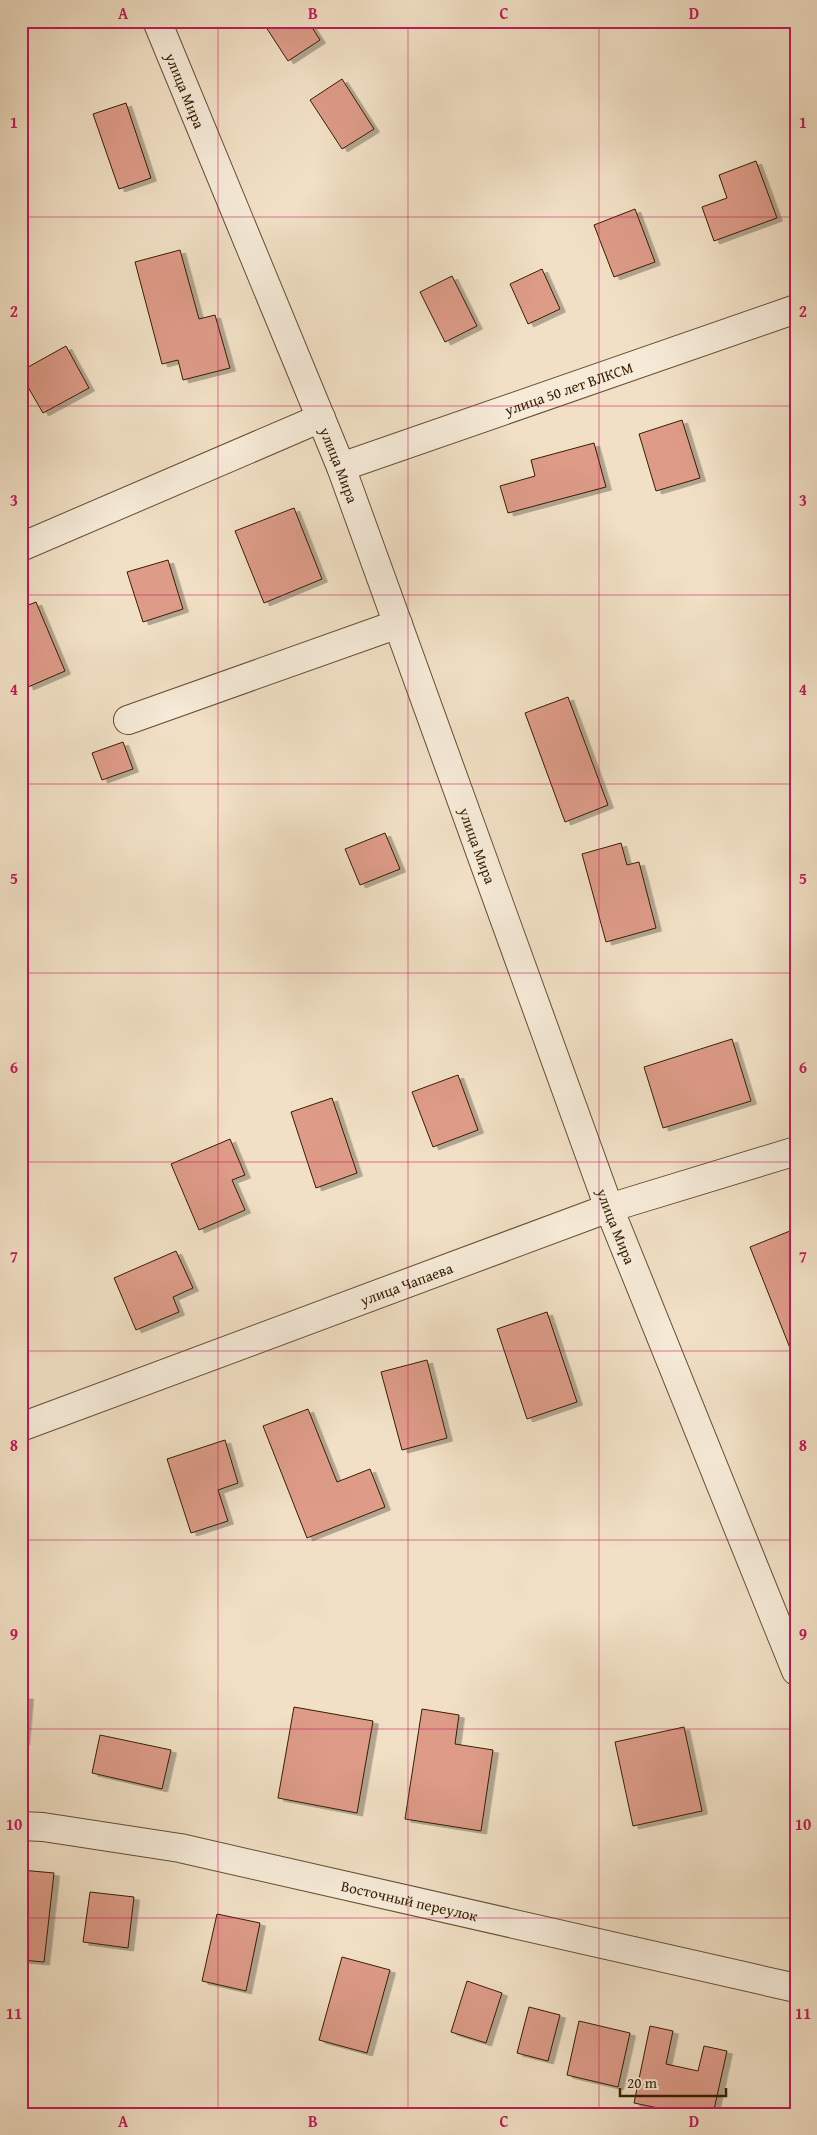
<svg xmlns="http://www.w3.org/2000/svg" width="817" height="2135" font-family="'Gentium Book Plus',serif">
	<style>
		.building { fill: #dd9b88; stroke: #361e00; filter: url(#shadow) }
		.lines { fill: none; stroke-linecap: round; stroke-linejoin: round }
		.minor-casing { stroke: #654e31; stroke-width: 30 }
		.minor { stroke: #f6ebd9; stroke-width: 28 }
		.grid { fill: none; stroke: #c2185b; stroke-width: 1; stroke-opacity: 0.55 }
		.labels { text-anchor: middle; dominant-baseline: central; stroke-width: 4; stroke-linejoin: round; paint-order: stroke }
		.street-label { font-size: 15px; fill: #361e00; stroke: #f6ebd9 }
		.neatline { fill: none; stroke: #c2185b; stroke-width: 2 }
		.grid-label { font-size: 16px; text-anchor: middle; font-weight: bold; fill: #c2185b }
	</style>
	<defs>
		<filter id="shadow"><feDropShadow dx="5.5" dy="3" stdDeviation="0" flood-color="#0004"/></filter>
	</defs>
	<rect width="100%" height="100%" fill="#f1e0c5"/>
	<filter id="stains"><feTurbulence type="fractalNoise" baseFrequency=".004" numOctaves="4"/><feColorMatrix values="0 0 0 0 .2 0 0 0 0 .09 0 0 0 0 .02 0 0 0 .5 -.17"/></filter>
	<radialGradient id="worn" r=".72"><stop offset=".6" stop-color="#630" stop-opacity="0"/><stop offset="1" stop-color="#630" stop-opacity=".3"/></radialGradient>
	<!-- building -->
	<g class="building">
		<path d="M262,21H308L320,40L288,61Z"/>
		<path d="M342,79L374,129L342,149L310,100Z"/>
		<path d="M126,103L151,178L119,189L93,114Z"/>
		<path d="M756,161L777,218L714,241L702,207L727,198L719,175Z"/>
		<path d="M635,209L655,262L614,277L594,225Z"/>
		<path d="M180,250L199,319L215,315L230,368L183,380L178,360L162,364L135,262Z"/>
		<path d="M542,269L560,309L528,324L510,284Z"/>
		<path d="M452,276L477,326L445,342L420,292Z"/>
		<path d="M66,346L89,388L43,413L21,375V371Z"/>
		<path d="M682,420L700,478L656,491L639,434Z"/>
		<path d="M594,443L606,487L508,513L500,486L535,476L531,460Z"/>
		<path d="M294,508L322,579L264,603L235,531Z"/>
		<path d="M168,560L183,609L143,622L127,572Z"/>
		<path d="M36,602L65,671L28,687L21,671V608Z"/>
		<path d="M568,697L608,805L565,822L525,713Z"/>
		<path d="M123,742L133,769L102,780L92,753Z"/>
		<path d="M385,833L400,869L360,885L345,849Z"/>
		<path d="M621,843L627,865L639,862L656,928L606,942L582,854Z"/>
		<path d="M732,1039L751,1101L663,1128L644,1067Z"/>
		<path d="M458,1075L478,1130L433,1147L412,1092Z"/>
		<path d="M332,1098L357,1173L316,1188L291,1112Z"/>
		<path d="M230,1139L245,1175L232,1180L245,1210L199,1230L171,1164Z"/>
		<path d="M790,1231L796,1246V1345L790,1348L750,1247Z"/>
		<path d="M176,1251L193,1288L173,1297L179,1312L136,1330L114,1278Z"/>
		<path d="M547,1312L577,1402L527,1419L497,1329Z"/>
		<path d="M427,1360L447,1438L402,1450L381,1372Z"/>
		<path d="M308,1409L337,1482L370,1469L385,1507L307,1538L263,1426Z"/>
		<path d="M225,1440L238,1483L218,1490L228,1521L191,1533L167,1459Z"/>
		<path d="M21,1696H28L24,1742L21,1741Z"/>
		<path d="M294,1707L373,1721L357,1813L278,1798Z"/>
		<path d="M422,1709L459,1715L455,1744L493,1750L481,1831L405,1819Z"/>
		<path d="M684,1727L702,1811L633,1826L615,1742Z"/>
		<path d="M100,1735L171,1750L162,1789L92,1773Z"/>
		<path d="M21,1870L54,1873L44,1962L21,1960Z"/>
		<path d="M90,1892L134,1897L128,1948L83,1942Z"/>
		<path d="M217,1914L260,1923L246,1991L202,1981Z"/>
		<path d="M342,1957L390,1970L367,2053L319,2040Z"/>
		<path d="M467,1981L502,1993L486,2043L451,2032Z"/>
		<path d="M529,2007L560,2015L548,2061L517,2053Z"/>
		<path d="M579,2021L630,2033L618,2087L567,2075Z"/>
		<path d="M650,2026L673,2031L666,2064L698,2071L704,2046L727,2051L713,2114H687L634,2103Z"/>
	</g>
	<g class="lines">
		<!-- minor casing -->
		<g class="minor-casing">
			<g id="minor">
				<path id="s1" d="M157,21L341,467L609,1208L796,1671"/>
				<path id="s2" d="M341,467L796,309"/>
				<path d="M21,547L321,418"/>
				<path d="M128,720L398,624"/>
				<path id="s3" d="M21,1427L609,1208L796,1151"/>
				<path id="s4" d="M21,1826L43,1827L180,1848L796,1988"/>
			</g>
		</g>
		<!-- minor -->
		<use href="#minor" class="minor"/>
	</g>
	<!-- grid -->
	<path class="grid" d="M218,21V2114M408,21V2114M599,21V2114M21,217H796M21,406H796M21,595H796M21,784H796M21,973H796M21,1162H796M21,1351H796M21,1540H796M21,1729H796M21,1918H796"/>
	<g class="labels">
		<!-- street labels -->
		<g class="street-label">
			<text stroke="none"><textPath href="#s1" startOffset="75">улица Мира</textPath></text>
			<text stroke="none"><textPath href="#s2" startOffset="241">улица 50 лет ВЛКСМ</textPath></text>
			<text stroke="none"><textPath href="#s1" startOffset="480">улица Мира</textPath></text>
			<text stroke="none"><textPath href="#s1" startOffset="885">улица Мира</textPath></text>
			<text stroke="none"><textPath href="#s1" startOffset="1290">улица Мира</textPath></text>
			<text stroke="none"><textPath href="#s3" startOffset="411">улица Чапаева</textPath></text>
			<text stroke="none"><textPath href="#s4" startOffset="396">Восточный переулок</textPath></text>
		</g>
	</g>
	<!-- margin -->
	<rect width="817" height="2135" fill="none" stroke="#f1e0c5" stroke-width="55"/>
	<!-- scale -->
	<path d="M620 2088v8h106v-8" fill="none" stroke="#361e00" stroke-width="2.5"/>
	<text x="627" y="2088" font-size="15" fill="#361e00" stroke="#f6ebd9" stroke-width="4" paint-order="stroke">20 m</text>
	<rect x="28" y="28" width="762" height="2080" class="neatline"/>
	<g class="grid-label">
		<text x="123" y="19">A</text>
		<text x="313" y="19">B</text>
		<text x="504" y="19">C</text>
		<text x="694" y="19">D</text>
		<text x="14" y="128">1</text>
		<text x="803" y="128">1</text>
		<text x="14" y="317">2</text>
		<text x="803" y="317">2</text>
		<text x="14" y="506">3</text>
		<text x="803" y="506">3</text>
		<text x="14" y="695">4</text>
		<text x="803" y="695">4</text>
		<text x="14" y="884">5</text>
		<text x="803" y="884">5</text>
		<text x="14" y="1073">6</text>
		<text x="803" y="1073">6</text>
		<text x="14" y="1262">7</text>
		<text x="803" y="1262">7</text>
		<text x="14" y="1451">8</text>
		<text x="803" y="1451">8</text>
		<text x="14" y="1640">9</text>
		<text x="803" y="1640">9</text>
		<text x="14" y="1830">10</text>
		<text x="803" y="1830">10</text>
		<text x="14" y="2019">11</text>
		<text x="803" y="2019">11</text>
		<text x="123" y="2127">A</text>
		<text x="313" y="2127">B</text>
		<text x="504" y="2127">C</text>
		<text x="694" y="2127">D</text>
	</g>
	<rect width="100%" height="100%" filter="url(#stains)"/>
	<rect width="100%" height="100%" fill="url(#worn)"/>
</svg>
